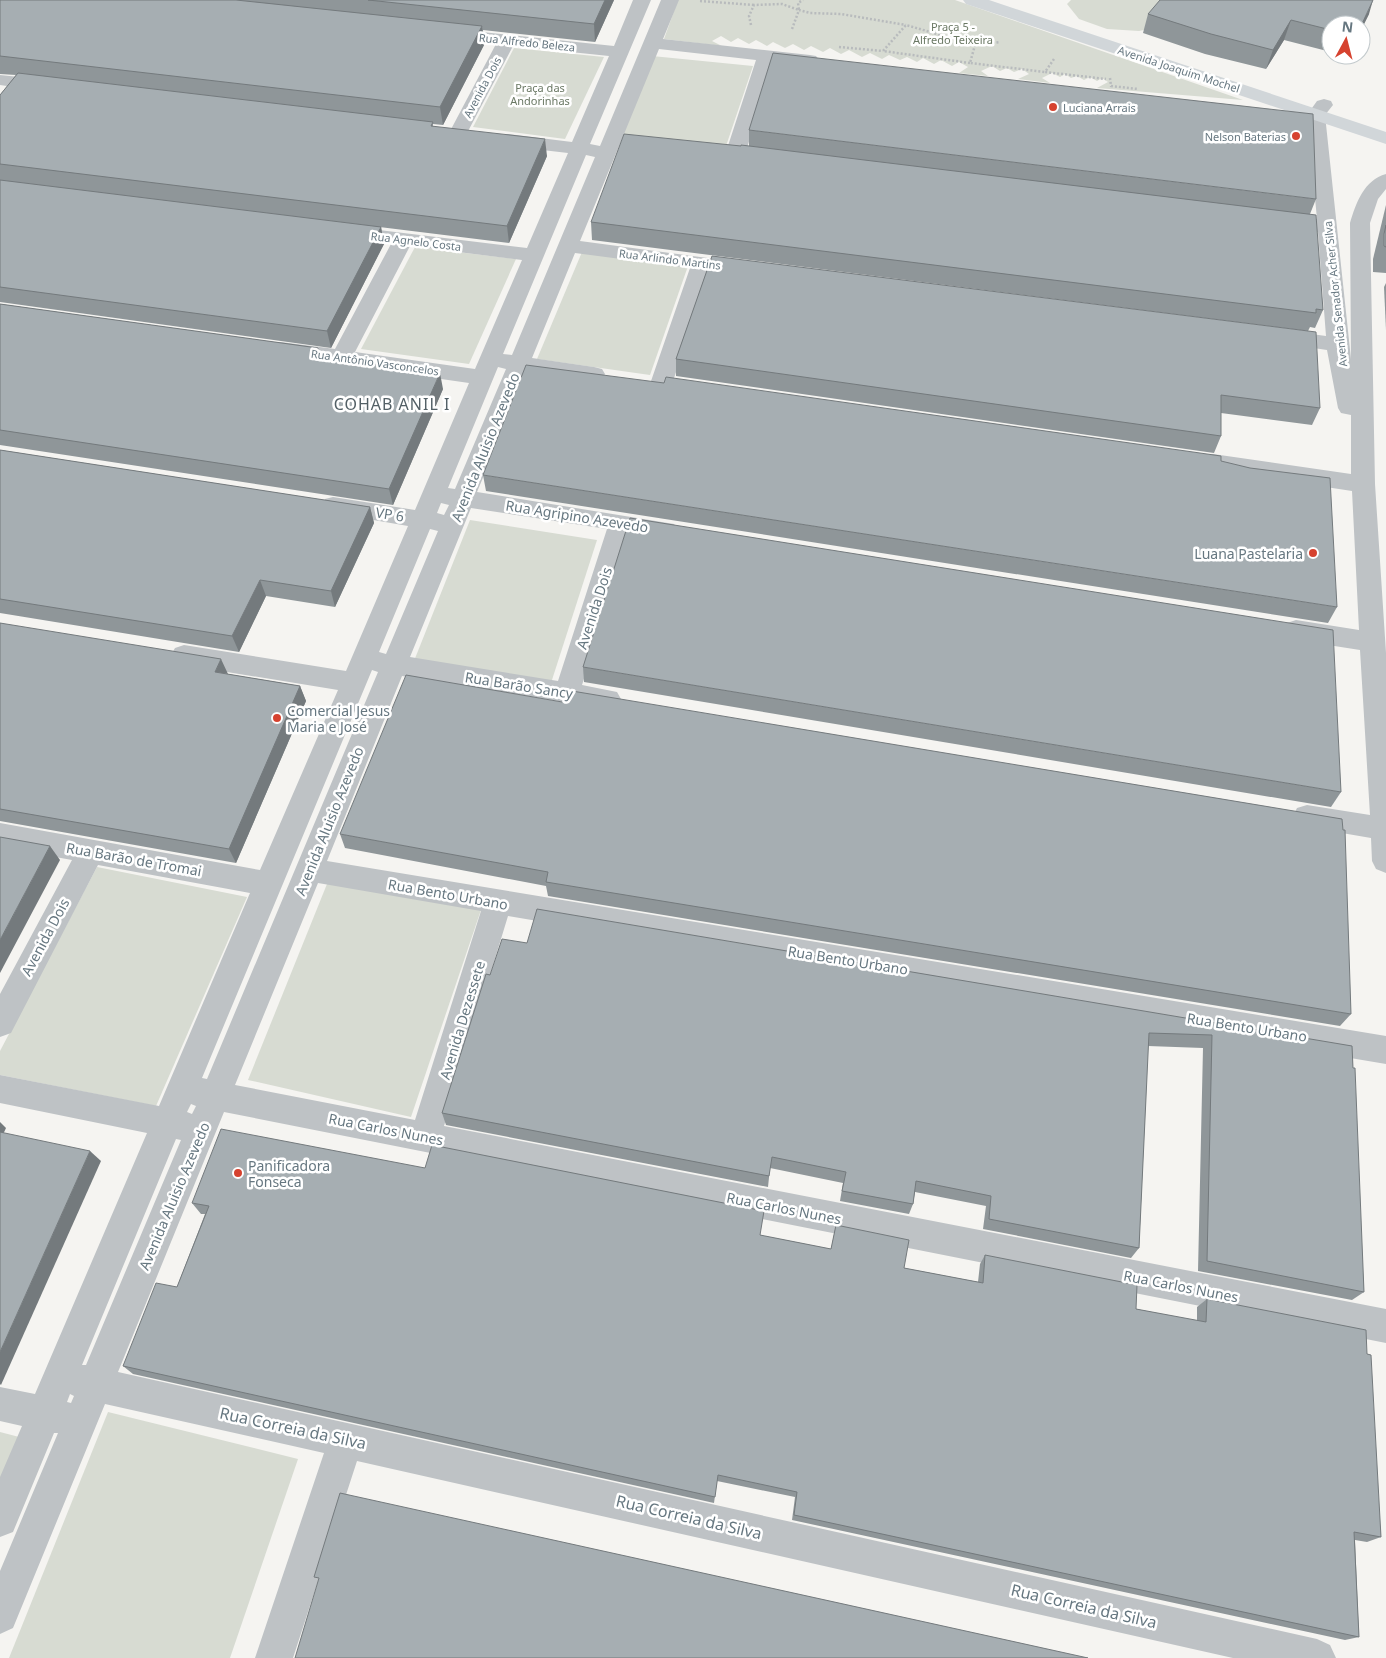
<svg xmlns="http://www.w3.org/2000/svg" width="1386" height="1658" font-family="'Noto Sans',sans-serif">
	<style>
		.green { fill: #d7dbd2 }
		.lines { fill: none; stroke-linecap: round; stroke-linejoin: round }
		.path { stroke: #b8bbbd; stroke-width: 2.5; stroke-dasharray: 2 2; stroke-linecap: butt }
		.minor { fill: #bec2c5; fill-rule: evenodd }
		.major { fill: #d1d6d9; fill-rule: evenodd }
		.wall { fill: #8f9699 }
		.shaded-wall { fill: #747a7d }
		.building { fill: #a6aeb2; stroke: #747a7d }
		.poi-dot { fill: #d6422f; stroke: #fff; stroke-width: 2 }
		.labels { text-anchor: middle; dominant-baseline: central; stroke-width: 5; stroke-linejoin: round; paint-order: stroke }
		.far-park-label { font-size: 11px; fill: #6a7864; stroke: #fff }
		.far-street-label { font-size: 11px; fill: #667780; stroke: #fff }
		.far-poi-label { font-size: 11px; fill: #667780; stroke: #fff; text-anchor: start }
		.street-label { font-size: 14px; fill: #667780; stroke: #fff }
		.poi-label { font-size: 14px; fill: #667780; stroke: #fff; text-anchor: start }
		.quarter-label { font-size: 16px; letter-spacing: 1px; fill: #536066; stroke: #fff }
		.near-street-label { font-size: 16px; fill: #667780; stroke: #fff }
	</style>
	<rect width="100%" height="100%" fill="#f5f4f1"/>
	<!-- green -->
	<g class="green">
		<path d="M678,0H955L1243,100L1097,88L1108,82L1102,78L1097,81L1090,77L1084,80L1077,76L1071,78L1065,74L1060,77L1052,73L1042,78L1050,83L1018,79L1029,74L1022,69L1014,72L1007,68L1000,71L992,66L981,71L988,76L959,73L968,67L959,62L952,66L941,60L934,64L923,58L917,62L907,57L900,60L889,55L882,59L870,53L862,57L849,50L841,54L830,48L823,52L811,46L804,50L793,44L785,48L773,42L767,46L756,40L749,44L738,38L731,42L721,36L712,41L722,46L664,39Z"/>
		<path d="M1071,0H1194L1167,25L1139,31L1107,29L1079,19L1067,4Z"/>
		<path d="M514,48L604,57L565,139L473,127Z"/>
		<path d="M652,56L753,66L725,149L621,136Z"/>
		<path d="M415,247L516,259L469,364L361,349Z"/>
		<path d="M582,252L688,266L650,375L537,359Z"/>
		<path d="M470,520L597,540L551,683L414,661Z"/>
		<path d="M97,867L247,897L156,1106L0,1075V1051Z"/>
		<path d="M329,879L483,904L411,1117L248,1080Z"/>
		<path d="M108,1412L298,1459L230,1658H9Z"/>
		<path d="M0,1432L23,1438L0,1490Z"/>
	</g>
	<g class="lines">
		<!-- path -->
		<g class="path">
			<path d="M700,1L754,5"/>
			<path d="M751,25L749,16L754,5L782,4L799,10L798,3L803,0"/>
			<path d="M792,29L799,10L810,13L841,14L906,25"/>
			<path d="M981,34L975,45L970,63L1045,72"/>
			<path d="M839,47L883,51"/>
			<path d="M1054,59L1045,72L1106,79"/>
			<path d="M970,63L883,51L906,25L975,45L1000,42"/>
			<path d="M1110,78L1111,86L1138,89"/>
		</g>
		<!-- minor -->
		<g class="minor">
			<path d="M633,0H651L590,144L600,146L661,0H679L663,39L810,55L816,56L819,60L816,64L810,65L773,61L745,155L742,159L735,161L728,159L725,155L756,60L659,49L580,241L745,263L752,264L755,269L752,274L745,275L710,271L672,384L669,389L661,391L653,389L650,384L690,268L575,253L532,358L594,367L602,369L605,374L602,379L594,381L527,372L477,492L674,524L678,530L674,536L666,539L630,533L582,685L617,692L621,699L617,706L608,709L402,676L327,861L1386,1036V1064L508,916L444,1126L1386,1309V1343L224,1112L118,1372L1317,1639L1330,1645L1336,1658H1233L357,1461L293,1658H255L324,1453L105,1404L13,1628L0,1634V1571L58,1433H54L13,1532L0,1537V1477L22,1426L0,1421V1387L35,1394L147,1133L0,1103V1075L159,1106L250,893L98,865L11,1033L0,1037V994L72,860L0,847V823L260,870L338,690L184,665L175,662L171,655L175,648L184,645L346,671L408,526L333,513L325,511L321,505L325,499L333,497L415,510L469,383L281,356L273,354L270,349L273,344L281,342L335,349L391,244L339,236L336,232L339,228L346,226L527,248L568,153L508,146L501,144L498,140L501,136L508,134L572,142L609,56L513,46L466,135L464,139L457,141L450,139L448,135L496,44L439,37L436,33L439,29L445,28L614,46ZM586,155L595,157L512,355L503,354ZM410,246L522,260L475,369L355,352ZM498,367L506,369L455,489L448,488ZM441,503L449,505L444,515L437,513ZM471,508L607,529L558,681L410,657ZM430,529L438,531L386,654L379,652ZM372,670L378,672L207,1079L202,1078ZM318,883L481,911L415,1120L235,1085ZM191,1104L196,1106L192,1114L187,1112ZM176,1139L181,1140L86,1365H82ZM70,1394L74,1396L71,1403L67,1402Z"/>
			<path d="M0,75L48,80L54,82L57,86L54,90L48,92L0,85Z"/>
			<path d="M1324,99L1331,101L1333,105L1325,115L1351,359L1350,223C1356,203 1364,180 1386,174V189L1378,199L1370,223L1375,484L1386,653V873L1376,869L1372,861L1371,838L1307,827L1297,824L1293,816L1297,808L1307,805L1370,815L1360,650L1296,640L1287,637L1283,630L1287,623L1296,620L1359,630L1352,491L1213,470L1205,468L1202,462L1205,456L1213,454L1351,474V415L1341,413L1338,408L1327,350L1273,342L1270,337L1273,332L1281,330L1326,336L1318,232L1274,225L1271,221L1274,217L1281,215L1317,219L1307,115L1317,101Z"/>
		</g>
		<!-- major -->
		<path class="major" d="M963,0H989L1386,132V144L966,4Z"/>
	</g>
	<!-- wall -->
	<g class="wall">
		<path d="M0,0H614L595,42L483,30L484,45L443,125L433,124V126L547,156L509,243L0,180L381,227L384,244L331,348L0,302V95L16,75L0,74Z"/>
		<path d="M1148,14H1369L1361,30V25H1331V52L1284,40L1266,69L1205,54L1143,33Z"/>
		<path d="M749,130L1316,199L1310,214L1323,310L1315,328L1310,327L1308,331L592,240L591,222L741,146H749Z"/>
		<path d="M1386,205V273L1373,272V259Z"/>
		<path d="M712,256L1320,408L1312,425L1221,413V436L1214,453L676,376V359Z"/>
		<path d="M1386,283V330L1384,287Z"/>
		<path d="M0,304L318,348L320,356L443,389L393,505L0,445Z"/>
		<path d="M0,450L370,507L374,523L335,607L266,596L239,652L0,613Z"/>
		<path d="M483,475L1337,607L1328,623L486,491Z"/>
		<path d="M0,623L228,674L300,686L306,701L236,863L0,821Z"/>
		<path d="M583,667L1341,792L1331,807L584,682Z"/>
		<path d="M340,834L1351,1014L1340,1026L548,896L546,886L345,848Z"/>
		<path d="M527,943L1352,1046L1364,1292L1352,1300L1198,1271L1203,1048L1148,1046L1139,1248L1131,1258L983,1229L986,1206L915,1192L913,1204L909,1214L840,1201L843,1183L770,1168L768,1187L446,1125L442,1113L490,975Z"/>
		<path d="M192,1203L760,1235L831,1249L836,1225L904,1268L978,1282L980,1264L985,1255L1136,1309L1197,1321V1307L1207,1299L1367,1354L1381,1537L1367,1542L1355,1540L1359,1637L1345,1640L792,1520L795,1497L717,1481L714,1503L133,1374L123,1366L177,1287L205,1214H201Z"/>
	</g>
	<!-- shaded-wall -->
	<g class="shaded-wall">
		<path d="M605,0H614L595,42L594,24Z"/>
		<path d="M1373,0L1369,14L1361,30V26Z"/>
		<path d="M1291,20L1284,40L1266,69L1273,50Z"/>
		<path d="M482,26L484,45L443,125L440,107Z"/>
		<path d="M545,139L547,156L509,243L507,226Z"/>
		<path d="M381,227L384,244L331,348L327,331Z"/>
		<path d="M318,348L322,365L314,356Z"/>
		<path d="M440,373L443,389L393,505L389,489Z"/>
		<path d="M370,507L374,523L335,607L331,591Z"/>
		<path d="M260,580L266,596L239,652L232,636Z"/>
		<path d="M221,659L228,674L215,672Z"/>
		<path d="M300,686L306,701L236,863L229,849Z"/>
		<path d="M50,846L60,860L0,973V940Z"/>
		<path d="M0,1122L6,1128L0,1141Z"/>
		<path d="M90,1151L101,1161L1,1385L0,1384V1352Z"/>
	</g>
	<!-- building -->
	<g class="building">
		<path d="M0,0H236L482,26L440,107L0,56Z"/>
		<path d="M368,0H605L594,24Z"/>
		<path d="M1160,0H1373L1361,26V25H1331V30L1291,20L1273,50L1211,34L1148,14Z"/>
		<path d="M773,53L1313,114L1316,199L749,130Z"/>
		<path d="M18,73L433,122L431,126L545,139L507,226L0,164V95Z"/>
		<path d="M624,134L741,146V145L1316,215L1323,310L1316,309V313L591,222Z"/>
		<path d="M0,180L381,227L327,331L0,287Z"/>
		<path d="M1386,225V247L1384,246V234Z"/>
		<path d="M712,256L1316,332L1320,408L1221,395V436L676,359Z"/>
		<path d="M0,304L318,348L314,356L440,373L389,489L0,430Z"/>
		<path d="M526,365L664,383L666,377L1221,456V461L1250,468L1330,478L1337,607L483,475Z"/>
		<path d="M0,450L370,507L331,591L260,580L232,636L0,599Z"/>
		<path d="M630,518L1333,630L1341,792L583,667Z"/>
		<path d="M0,623L221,659L215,672L300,686L229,849L0,809Z"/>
		<path d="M406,675L568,703L572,691L1342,819L1343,830H1345L1351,1014L546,882L548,872L340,834Z"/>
		<path d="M0,837L50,846L0,940Z"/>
		<path d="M537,909L1352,1046L1353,1068H1355L1364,1292L1207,1261L1212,1035L1149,1033L1139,1248L989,1219L991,1196L916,1181L913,1204L842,1191L846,1172L772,1157L769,1176L442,1113L486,974L490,975L502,939L527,943Z"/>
		<path d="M221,1129L425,1168L432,1145L764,1211L760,1235L831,1249L836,1225L909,1240L904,1268L983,1283L985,1255L1137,1285L1136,1309L1206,1322L1207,1299L1366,1330L1367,1354L1371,1355L1381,1537L1354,1532L1359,1637L794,1515L797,1492L718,1475L715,1497L123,1366L156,1283L177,1287L209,1206L192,1203Z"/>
		<path d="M0,1132L90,1151L0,1352Z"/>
		<path d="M340,1493L1088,1658H295L319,1578L314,1577Z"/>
	</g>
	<!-- markers -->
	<g class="poi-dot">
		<circle cx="1053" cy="107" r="5"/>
		<circle cx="1296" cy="136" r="5"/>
		<circle cx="1313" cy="553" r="5"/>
		<circle cx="277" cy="718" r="5"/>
		<circle cx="238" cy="1173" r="5"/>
	</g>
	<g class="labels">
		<!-- far-park labels -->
		<g class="far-park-label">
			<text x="953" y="26">Praça 5 -<tspan x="953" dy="13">Alfredo Teixeira</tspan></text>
			<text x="540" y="87">Praça das<tspan x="540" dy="13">Andorinhas</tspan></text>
		</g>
		<!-- far-street labels -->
		<g class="far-street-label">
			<text transform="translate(527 42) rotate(6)">Rua Alfredo Beleza</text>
			<text transform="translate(1179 69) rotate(18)">Avenida Joaquim Mochel</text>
			<text transform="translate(482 87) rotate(-62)">Avenida Dois</text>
			<text transform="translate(416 241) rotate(7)">Rua Agnelo Costa</text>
			<text transform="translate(670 259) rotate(7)">Rua Arlindo Martins</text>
			<text transform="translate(1335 294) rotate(-96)">Avenida Senador Acher Silva</text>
			<text transform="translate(375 362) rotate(8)">Rua Antônio Vasconcelos</text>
		</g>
		<!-- far-poi labels -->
		<g class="far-poi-label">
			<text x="1063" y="107">Luciana Arrais</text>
			<text x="1286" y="136" text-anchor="end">Nelson Baterias</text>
		</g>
		<!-- street labels -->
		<g class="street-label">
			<text transform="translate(485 447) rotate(-68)">Avenida Aluisio Azevedo</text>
			<text transform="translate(390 514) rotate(9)">VP 6</text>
			<text transform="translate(577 516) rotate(9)">Rua Agripino Azevedo</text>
			<text transform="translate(594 608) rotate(-72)">Avenida Dois</text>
			<text transform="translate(519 685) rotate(9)">Rua Barão Sancy</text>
			<text transform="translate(329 821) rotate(-68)">Avenida Aluisio Azevedo</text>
			<text transform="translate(134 859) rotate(10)">Rua Barão de Tromai</text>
			<text transform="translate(448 894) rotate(10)">Rua Bento Urbano</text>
			<text transform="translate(45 937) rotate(-62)">Avenida Dois</text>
			<text transform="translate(848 960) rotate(9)">Rua Bento Urbano</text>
			<text transform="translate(462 1020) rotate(-73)">Avenida Dezessete</text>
			<text transform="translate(1247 1027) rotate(9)">Rua Bento Urbano</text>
			<text transform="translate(386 1129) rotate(11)">Rua Carlos Nunes</text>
			<text transform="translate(174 1196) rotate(-67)">Avenida Aluisio Azevedo</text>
			<text transform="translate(784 1208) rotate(11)">Rua Carlos Nunes</text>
			<text transform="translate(1181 1286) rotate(11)">Rua Carlos Nunes</text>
		</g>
		<!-- poi labels -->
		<g class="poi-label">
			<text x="1303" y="553" text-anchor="end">Luana Pastelaria</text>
			<text x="287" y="710">Comercial Jesus<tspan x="287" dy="16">Maria e José</tspan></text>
			<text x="248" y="1165">Panificadora<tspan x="248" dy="16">Fonseca</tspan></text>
		</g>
		<!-- quarter labels -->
		<g class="quarter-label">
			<text x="392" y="404">COHAB ANIL I</text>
		</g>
		<!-- near-street labels -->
		<g class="near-street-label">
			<text transform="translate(293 1428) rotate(12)">Rua Correia da Silva</text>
			<text transform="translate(689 1517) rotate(13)">Rua Correia da Silva</text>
			<text transform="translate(1084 1606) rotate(13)">Rua Correia da Silva</text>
		</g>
	</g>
	<!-- north arrow -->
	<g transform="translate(1346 40) rotate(7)"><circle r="24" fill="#ffffff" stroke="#c2c9cc"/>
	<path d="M0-4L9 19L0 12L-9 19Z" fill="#d6422f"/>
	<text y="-8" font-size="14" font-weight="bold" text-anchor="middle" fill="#667780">N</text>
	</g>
</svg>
